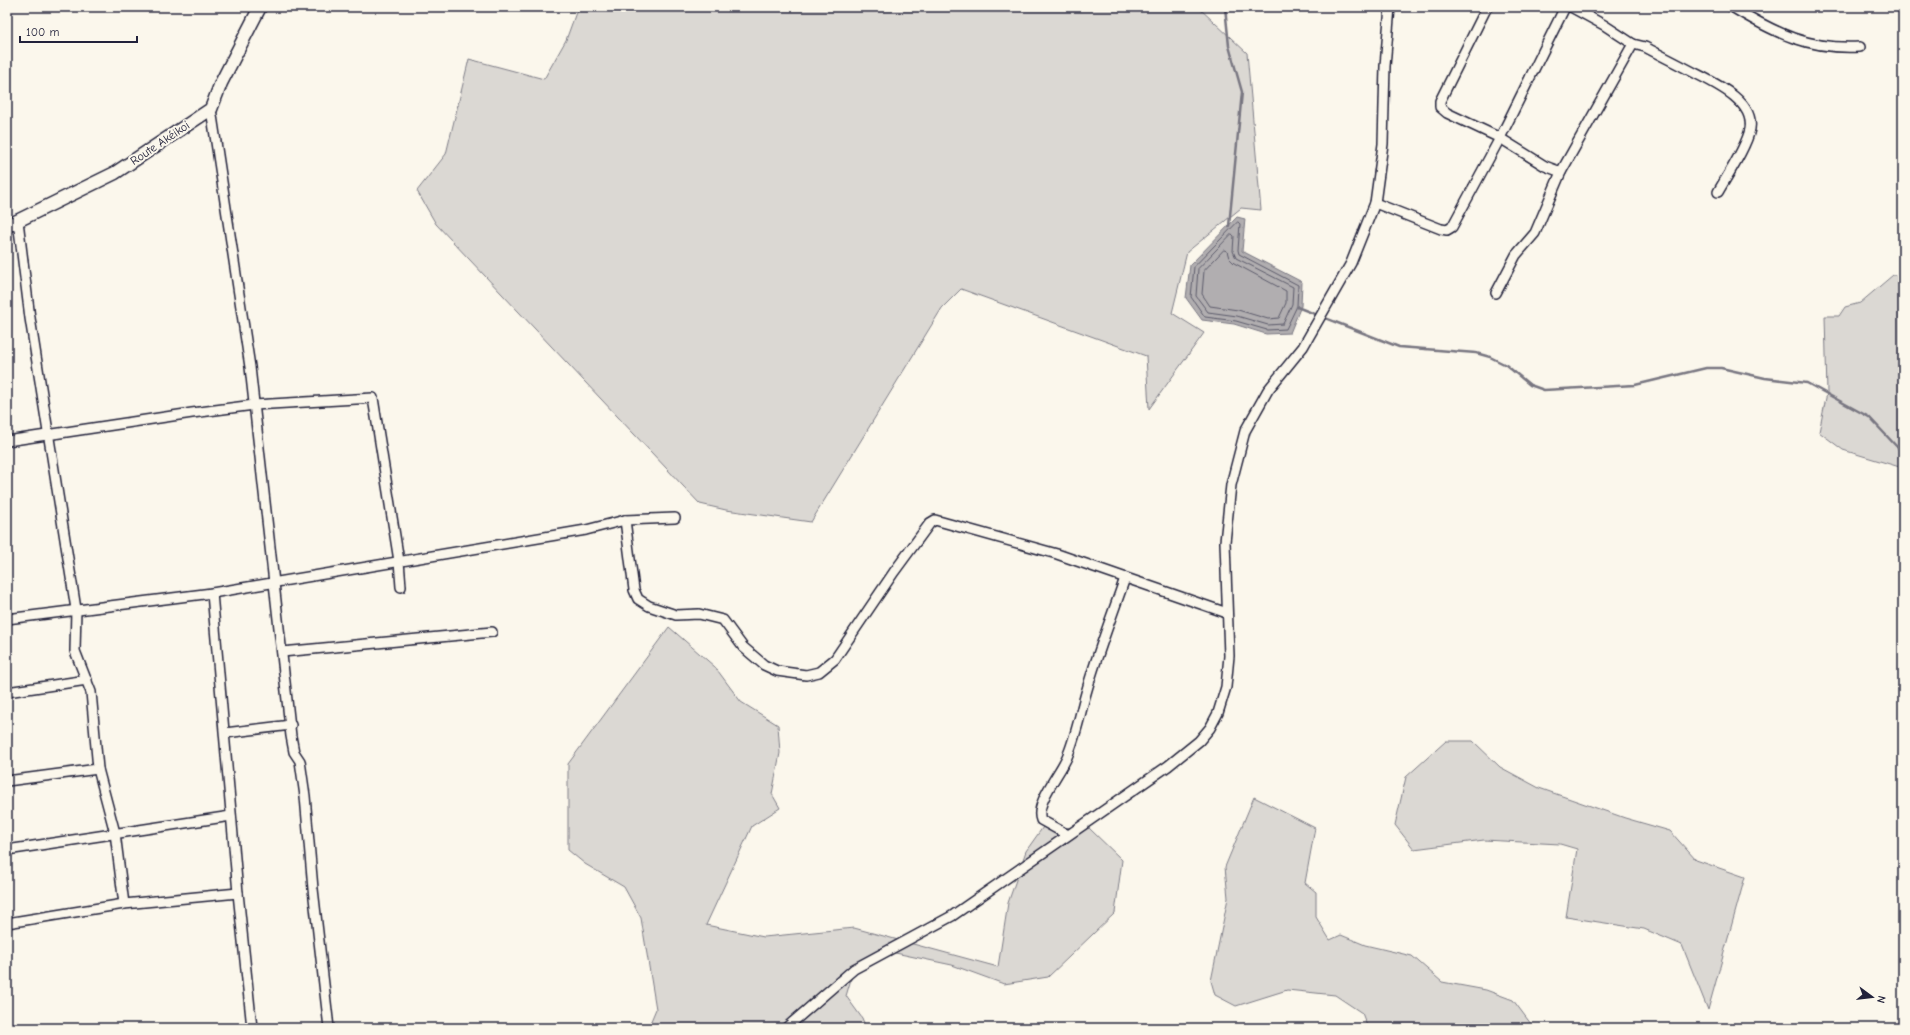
<svg xmlns="http://www.w3.org/2000/svg" width="1910" height="1035" font-family="'Comic Neue',sans-serif">
	<style>
		.green { fill: #dbd8d3; stroke: #7e7d87 }
		.water { fill: #b1aeb0; stroke: #787681 }
		.lines { fill: none; stroke-linecap: round; stroke-linejoin: round }
		.shore { stroke: #5b5a6a; stroke-width: 1 }
		.stream { stroke: #787681; stroke-width: 2.5 }
		.minor-casing { stroke: #22223b; stroke-width: 12 }
		.tertiary-casing { stroke: #22223b; stroke-width: 15 }
		.minor { stroke: #fbf7ec; stroke-width: 9 }
		.tertiary { stroke: #fbf7ec; stroke-width: 12 }
		.labels { text-anchor: middle; dominant-baseline: central; stroke-width: 4; stroke-linejoin: round; paint-order: stroke }
		.street-label { font-size: 12px; fill: #22223b; stroke: #fbf7ec }
	</style>
	<rect width="100%" height="100%" fill="#fbf7ec"/>
	<filter id="ink" filterUnits="userSpaceOnUse"><feTurbulence type="fractalNoise" baseFrequency=".025" numOctaves="2"/><feDisplacementMap in="SourceGraphic" scale="8" xChannelSelector="R" yChannelSelector="G"/><feConvolveMatrix kernelMatrix="1 2 1 2 8 2 1 2 1" color-interpolation-filters="sRGB"/></filter>
	<g filter="url(#ink)">
		<!-- green -->
		<g class="green">
			<path d="M578,7H1198L1247,53L1261,210L1241,208L1187,252L1172,313L1204,333L1149,409L1146,356L961,289L942,308L811,522L726,510L700,504L436,224L417,191L446,154L469,59L544,79L566,40Z"/>
			<path d="M1893,275L1903,276V468L1843,450L1819,432L1827,393L1825,316H1839L1845,307L1860,303Z"/>
			<path d="M669,627L715,667L741,702L778,725L780,753L772,794L780,808L752,826L706,925L764,937L854,928L998,967L1008,903L1026,851L1043,827L1089,828L1122,860L1115,913L1048,977L1004,984L952,965L886,951L854,969L846,996L862,1018L866,1028H648L656,1009L641,918L624,887L585,864L568,850V764Z"/>
			<path d="M1446,741H1473L1500,767L1539,788L1625,818L1670,831L1696,860L1745,877L1708,1010L1682,945L1644,929L1566,917L1577,849L1560,844L1484,840L1414,849L1395,825L1406,777Z"/>
			<path d="M1254,797L1315,828L1305,883L1316,892V917L1330,940L1341,935L1365,945L1412,956L1442,982L1486,990L1513,1000L1534,1028H1365L1367,1026L1362,1013L1335,995L1287,990L1236,1006L1215,995L1211,981L1228,898L1225,867Z"/>
		</g>
		<!-- water -->
		<path class="water" d="M1237,217L1245,219L1242,251L1302,282L1301,306L1290,333L1266,334L1234,324L1202,320L1186,298L1190,265Z"/>
		<g class="lines">
			<!-- shore -->
			<g class="shore">
				<path d="M1238,222L1240,224L1238,250L1239,254L1298,285L1297,306L1286,329L1267,330L1236,321L1205,317L1191,297L1194,267Z"/>
				<path d="M1232,234L1234,236L1233,251L1236,258L1293,287L1292,304L1283,324L1268,325L1237,316L1208,312L1196,296L1198,269Z"/>
				<path d="M1224,250L1227,251L1229,258L1234,263L1286,291V303L1279,318L1268,319L1238,310L1210,306L1202,294L1204,271Z"/>
			</g>
			<!-- stream -->
			<g class="stream">
				<path d="M1225,7L1229,46L1242,92L1229,226"/>
				<path d="M1297,307L1399,347L1476,353L1490,357L1506,365L1530,385L1544,390L1635,385L1706,368H1721L1765,378L1807,383L1869,417L1898,448L1903,451"/>
			</g>
			<!-- minor casing -->
			<g class="minor-casing">
				<g id="minor">
					<path d="M1571,7L1604,25L1633,44L1645,47C1660,55 1676,63 1691,71C1712,82 1755,100 1750,129C1747,146 1727,176 1718,192"/>
					<path d="M1732,7C1775,33 1809,50 1860,47"/>
					<path d="M211,109L250,367L291,736L294,752L300,761L305,796L313,889L329,1028"/>
					<path d="M1561,172L1545,166L1500,138L1565,7"/>
					<path d="M1375,203L1441,229L1447,230L1452,227L1500,138L1447,113L1440,107V101L1487,7"/>
					<path d="M18,221L30,318L76,609L75,651L91,692L98,769L115,833L124,904"/>
					<path d="M1496,293L1516,255L1535,233L1561,172L1633,44"/>
					<path d="M7,441L192,413L254,405L373,398L399,561L401,587"/>
					<path d="M625,520L634,590L638,599L649,606L676,615L699,614L723,620L743,647L764,665L777,671L806,675L819,672L835,659L894,572L930,523L935,520L1057,554L1227,613"/>
					<path d="M212,593L238,893L252,1028"/>
					<path d="M7,619L212,593L586,530L625,520L675,518"/>
					<path d="M282,652L492,632"/>
					<path d="M7,692L87,680"/>
					<path d="M225,733L291,725"/>
					<path d="M7,781L98,769"/>
					<path d="M1068,835L1041,820C1034,804 1061,772 1067,757C1076,736 1080,714 1086,693C1097,654 1112,616 1125,578"/>
					<path d="M7,850L231,816"/>
					<path d="M7,923L124,904L238,893"/>
					<path d="M786,1028L854,969L952,916L1168,766L1199,741L1210,728L1218,713L1226,687L1229,656L1225,542L1231,485L1245,431L1268,390L1303,347L1351,263L1375,203L1383,144L1385,66L1390,7"/>
				</g>
			</g>
			<!-- tertiary casing -->
			<g class="tertiary-casing">
				<path id="tertiary" d="M7,226L115,173L211,109L221,83L260,7"/>
			</g>
			<!-- minor -->
			<use href="#minor" class="minor"/>
			<!-- tertiary -->
			<use href="#tertiary" class="tertiary"/>
		</g>
	</g>
	<g class="labels">
		<!-- street labels -->
		<g class="street-label">
			<text transform="translate(160 143) rotate(-34)">Route Akéikoi</text>
		</g>
	</g>
	<!-- margin -->
	<rect width="1910" height="1035" fill="none" stroke="#fbf7ec" stroke-width="24"/>
	<rect x="12" y="12" width="1886" height="1011" fill="none" stroke="#22223b" stroke-width="1.5" filter="url(#ink)"/>
	<!-- north arrow -->
	<g transform="translate(1872 997) rotate(105)" stroke="#fbf7ec" stroke-width="3" paint-order="stroke">
	<path d="M0-3L7 15L0 10L-7 15Z" fill="#22223b"/>
	<text y="-6" font-size="11" font-weight="bold" text-anchor="middle" fill="#22223b">N</text>
	</g>
	<!-- scale -->
	<path d="M20 36v6h117v-6" fill="none" stroke="#22223b" stroke-width="2"/>
	<text x="26" y="36" font-size="12" fill="#22223b" stroke="#fbf7ec" stroke-width="3" paint-order="stroke">100 m</text>
</svg>
